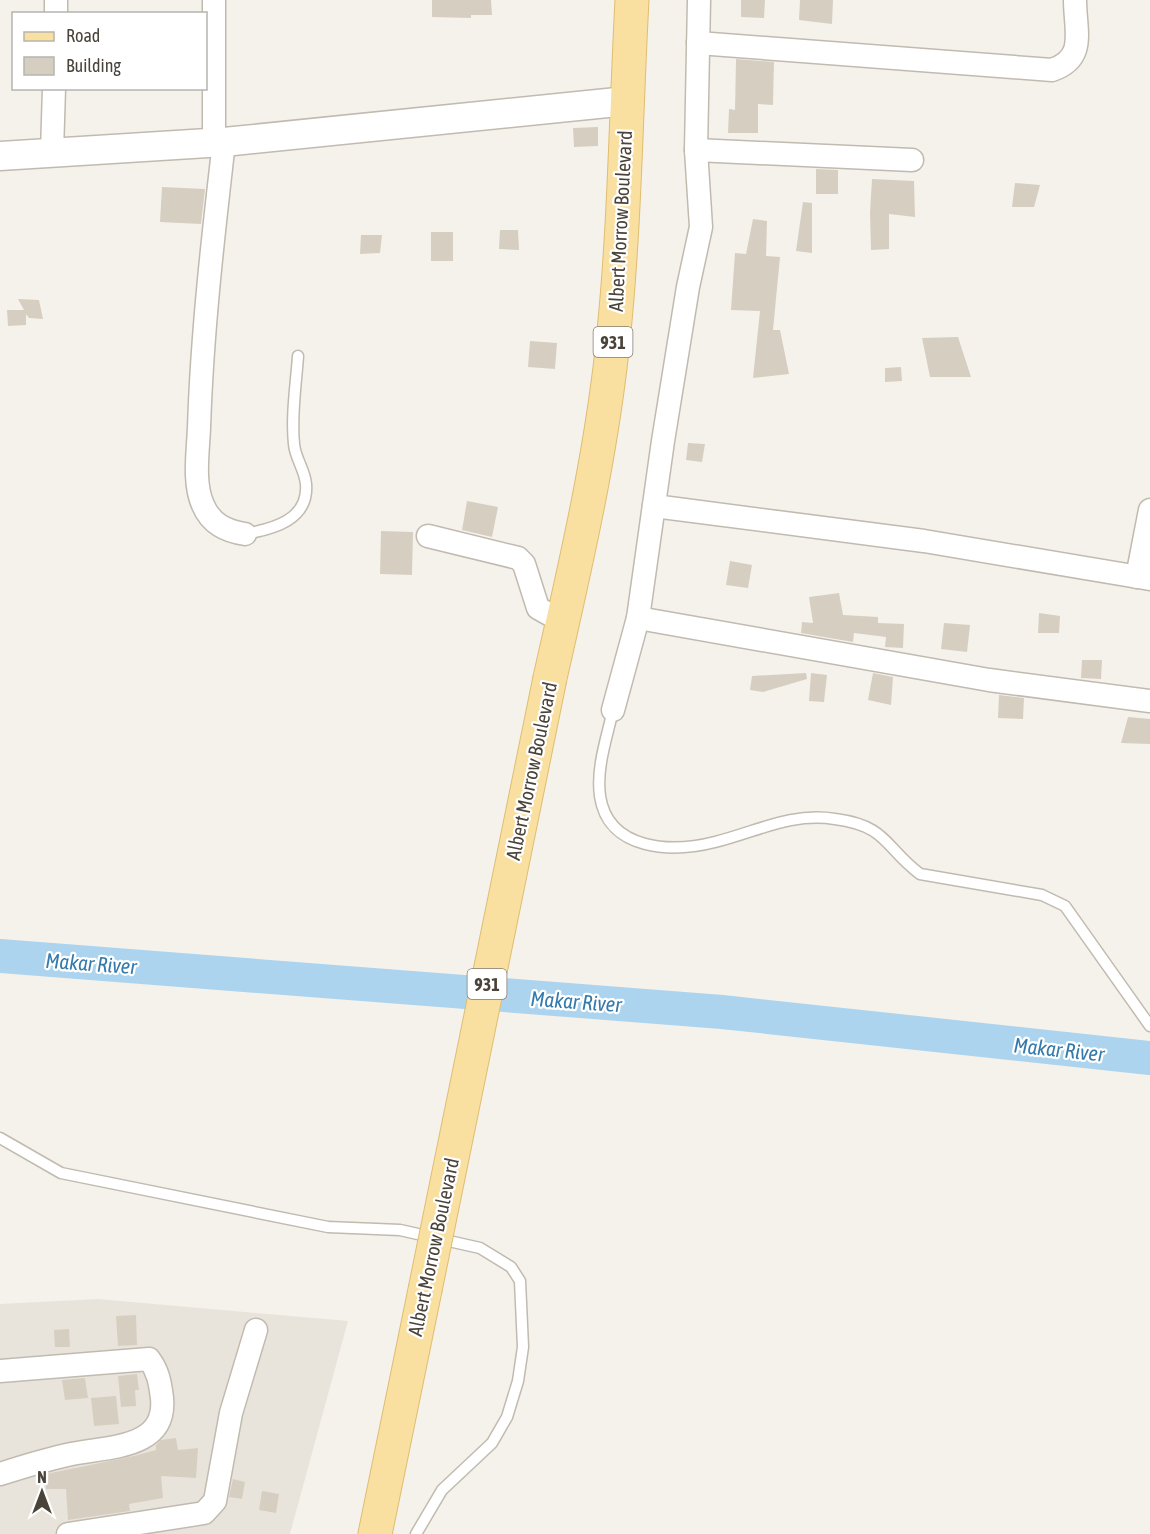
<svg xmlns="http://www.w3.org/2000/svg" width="1150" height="1534" font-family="'Asap Condensed',sans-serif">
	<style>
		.residential { fill: #e9e4db }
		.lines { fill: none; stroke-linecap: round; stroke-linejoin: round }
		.river { stroke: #add4ee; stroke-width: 34 }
		.building { fill: #d7cec2 }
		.service-casing { stroke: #c1baaf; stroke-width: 13 }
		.minor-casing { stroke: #c1baaf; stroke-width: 25 }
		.tertiary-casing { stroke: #c1baaf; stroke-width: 31 }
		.primary-casing { stroke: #dfbd71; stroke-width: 35 }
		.service { stroke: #fff; stroke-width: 10 }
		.minor { stroke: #fff; stroke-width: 22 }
		.tertiary { stroke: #fff; stroke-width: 28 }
		.primary { stroke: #f9e0a1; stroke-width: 33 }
		.primary-bridge-casing { stroke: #dfbd71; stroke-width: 35; stroke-linecap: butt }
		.primary-bridge { stroke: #f9e0a1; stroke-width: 33 }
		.labels { text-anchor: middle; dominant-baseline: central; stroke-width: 4.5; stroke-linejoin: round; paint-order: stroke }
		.shield { fill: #fff; stroke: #807b75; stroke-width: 1.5 }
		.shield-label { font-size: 18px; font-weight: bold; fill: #4a433a }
		.street-label { font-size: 20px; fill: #4a433a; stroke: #fff }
		.water-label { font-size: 21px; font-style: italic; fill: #357aaa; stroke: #fff }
	</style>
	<rect width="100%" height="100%" fill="#f5f2ec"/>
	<!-- residential -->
	<path class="residential" d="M98,1299L348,1321L290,1534H0V1304Z"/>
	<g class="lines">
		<!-- river -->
		<path class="river" d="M0,956L722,1012L1150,1058"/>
	</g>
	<!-- building -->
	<g class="building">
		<path d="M432,0H491L492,15H471V18L432,17Z"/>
		<path d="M741,0H765L764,18L741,17Z"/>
		<path d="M800,0H833L832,24L799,20Z"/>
		<path d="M736,59L774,62L773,105L758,104V133H728L729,109L735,110Z"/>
		<path d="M598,127V146L574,147L573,128Z"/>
		<path d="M816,169L838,170V194H816Z"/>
		<path d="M872,179L914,181L915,217L889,214V249L871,250L870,213Z"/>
		<path d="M1015,183L1040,185L1034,207H1012Z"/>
		<path d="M162,187L205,189L201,224L160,222Z"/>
		<path d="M803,202L812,203V253L796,251Z"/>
		<path d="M753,219L767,221L766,256L780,257L773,330H780L789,374L753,378L760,311L731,310L735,253L746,254Z"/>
		<path d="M500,230H518L519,250L499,249Z"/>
		<rect x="431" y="232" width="22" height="29"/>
		<path d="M361,235H382L380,253L360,254Z"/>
		<path d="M18,299L39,300L43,319L29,318L26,314V325L8,326L7,310H24Z"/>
		<path d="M958,337L971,377H930L922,338Z"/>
		<path d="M530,341L557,343L555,369L528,367Z"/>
		<path d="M901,367L902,381L885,382V368Z"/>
		<path d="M688,443L705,444L702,462L686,460Z"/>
		<path d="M467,501L498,507L492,537L462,530Z"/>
		<path d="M381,531L413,532L412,575L380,574Z"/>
		<path d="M730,561L752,565L748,588L726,585Z"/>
		<path d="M839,593L843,615L878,617V623L904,624L903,648L885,647L886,637L854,633L853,642L801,633L802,622L813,623L809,597Z"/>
		<path d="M1039,613L1060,616L1059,633H1038Z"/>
		<path d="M944,623L970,625L967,652L941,649Z"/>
		<path d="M1082,660H1102L1101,679L1081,678Z"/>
		<path d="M806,673L807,679L763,692L750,690L752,676Z"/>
		<path d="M811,673L827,675L824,702L809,701Z"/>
		<path d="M873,673L893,677L891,705L868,700Z"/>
		<path d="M999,695L1024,698L1023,719L998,718Z"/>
		<path d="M1128,717L1150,719V744L1121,743Z"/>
		<path d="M136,1315L137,1345L118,1346L116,1316Z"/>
		<path d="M69,1329L70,1347H55L54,1330Z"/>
		<path d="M137,1374L139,1390H135L136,1406L121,1407L118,1376Z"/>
		<path d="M85,1378L88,1398L65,1400L62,1380Z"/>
		<path d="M116,1396L119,1424L94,1426L91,1398Z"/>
		<path d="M176,1438L178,1450L198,1448L196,1478L161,1476L163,1498L129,1504L130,1511L68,1520L66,1489H46V1474L134,1456L156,1450V1445L161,1440Z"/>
		<path d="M233,1479L245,1482L242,1499L229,1497Z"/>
		<path d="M262,1491L279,1494L276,1513L259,1510Z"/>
	</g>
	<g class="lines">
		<!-- service casing -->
		<g class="service-casing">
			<g id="service">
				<path d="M245,534C273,529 309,520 306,484C305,470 295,458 294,444C291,415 296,385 298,356"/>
				<path d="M613,710C607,737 596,768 600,796C608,851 672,853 715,842C756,832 791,812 835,819C888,826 884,847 920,874L1042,895L1065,906L1150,1026"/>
				<path d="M0,1138L61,1173L328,1227L400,1230L480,1248L511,1267L520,1281L523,1347L518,1381L507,1417L492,1443L442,1490L416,1534"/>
			</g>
		</g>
		<!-- minor casing -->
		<g class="minor-casing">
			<g id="minor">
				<path d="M56,14V0"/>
				<path d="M698,43L1052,70C1087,58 1075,31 1075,0"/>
				<path d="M214,142V0"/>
				<path d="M224,142C213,237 202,333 199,428C198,452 193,483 203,505C211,524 226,531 245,534"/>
				<path d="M696,150L912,160"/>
				<path d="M52,152L54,88"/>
				<path d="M654,506L924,541L1150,579"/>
				<path d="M428,536L518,558L524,564L538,608L563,622"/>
				<path d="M1137,577L1150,510"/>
				<path d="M638,618L989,680L1150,701"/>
				<path d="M613,710L638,618L663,441L688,287L701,227L696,150L699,0"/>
				<path d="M0,1371L149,1359C158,1371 160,1382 162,1398C167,1451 104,1446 67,1455C45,1460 22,1467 0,1474"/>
				<path d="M68,1534L204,1513L215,1501L231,1413L256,1330"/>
			</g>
		</g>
		<!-- tertiary casing -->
		<g class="tertiary-casing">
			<path id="tertiary" d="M0,156L224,142L627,101"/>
		</g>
		<!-- primary casing -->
		<g class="primary-casing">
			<g id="primary">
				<path d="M550,678C576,563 603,448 614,331C625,221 626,110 632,0"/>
				<path d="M375,1534L425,1290"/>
			</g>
		</g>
		<!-- service -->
		<use href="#service" class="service"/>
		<!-- minor -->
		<use href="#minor" class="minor"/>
		<!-- tertiary -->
		<use href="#tertiary" class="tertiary"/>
		<!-- primary -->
		<use href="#primary" class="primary"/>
		<!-- primary-bridge casing -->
		<g class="primary-bridge-casing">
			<path id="primary-bridge" d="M425,1290L550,678"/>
		</g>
		<!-- primary-bridge -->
		<use href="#primary-bridge" class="primary-bridge"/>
	</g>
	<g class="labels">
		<!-- shield labels -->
		<g class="shield">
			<rect x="593.5" y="327" width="39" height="30" rx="4.5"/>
			<rect x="467.5" y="969" width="39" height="30" rx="4.5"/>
		</g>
		<g class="shield-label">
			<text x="613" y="342">931</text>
			<text x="487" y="984">931</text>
		</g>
		<!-- street labels -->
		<g class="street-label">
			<text transform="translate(620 221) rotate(-87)">Albert Morrow Boulevard</text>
			<text transform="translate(531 771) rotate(-78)">Albert Morrow Boulevard</text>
			<text transform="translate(433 1247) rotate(-78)">Albert Morrow Boulevard</text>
		</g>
		<!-- water labels -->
		<g class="water-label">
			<text transform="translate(91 963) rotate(4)">Makar River</text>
			<text transform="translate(576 1001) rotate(4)">Makar River</text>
			<text transform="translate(1059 1049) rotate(6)">Makar River</text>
		</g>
	</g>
	<!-- legend -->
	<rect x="12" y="12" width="195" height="78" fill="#ffffff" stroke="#b7b4b0" stroke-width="1.5"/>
	<rect x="24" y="32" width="30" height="9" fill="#f9e0a1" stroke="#b7b4b0" stroke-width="1.5"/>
	<text x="66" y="42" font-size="18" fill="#4a433a">Road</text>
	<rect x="24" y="57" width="30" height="18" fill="#d7cec2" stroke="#b7b4b0" stroke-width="1.5"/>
	<text x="66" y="72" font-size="18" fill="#4a433a">Building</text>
	<!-- north arrow -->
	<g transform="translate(42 1492)" stroke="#ffffff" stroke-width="4.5" paint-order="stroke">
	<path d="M0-4.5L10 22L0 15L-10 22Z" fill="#4a433a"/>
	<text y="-9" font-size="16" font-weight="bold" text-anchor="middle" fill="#4a433a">N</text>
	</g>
</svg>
